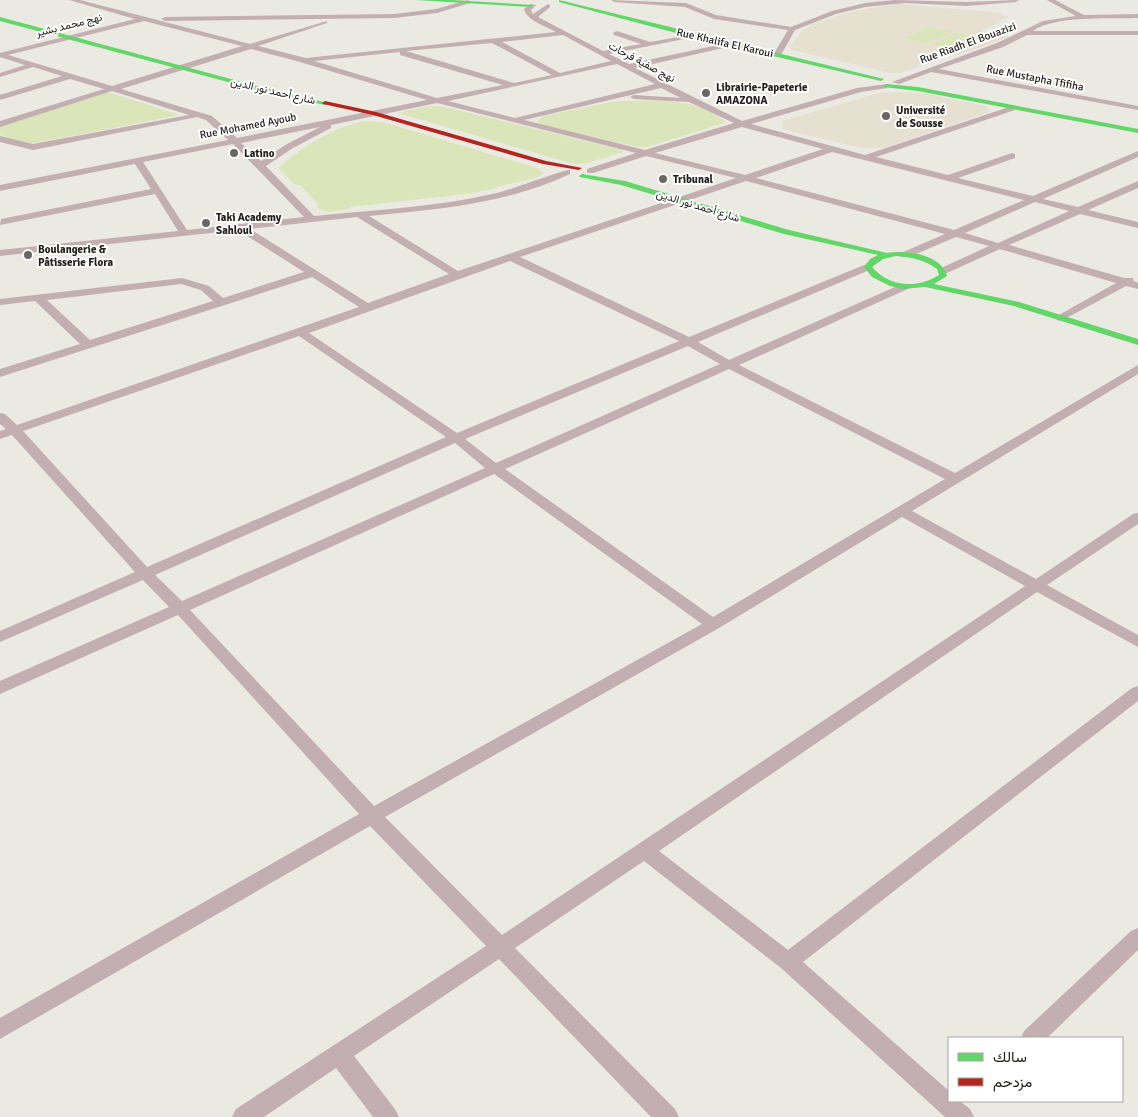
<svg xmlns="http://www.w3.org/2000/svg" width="1138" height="1117" font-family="Signika,Vazirmatn,sans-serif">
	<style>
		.education { fill: #e6e0d1 }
		.green { fill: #dae6ba }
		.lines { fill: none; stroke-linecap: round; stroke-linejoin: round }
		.street { fill: #c3afb1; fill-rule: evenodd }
		.fast { fill: #63d668; fill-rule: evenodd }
		.jam { fill: #b3261e; fill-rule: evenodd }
		.poi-dot { fill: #696762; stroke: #fff; stroke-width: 2 }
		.labels { text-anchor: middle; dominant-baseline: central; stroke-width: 4; stroke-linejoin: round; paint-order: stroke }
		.far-street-label { font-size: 11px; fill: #23211d; stroke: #fff }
		.far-poi-label { font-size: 11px; font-weight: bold; fill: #23211d; stroke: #fff; text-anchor: start }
	</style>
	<rect width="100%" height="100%" fill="#eae9e2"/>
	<!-- education -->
	<g class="education">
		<path d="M899,4L1003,13L1001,15L1009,17L981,31L1009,37L964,53L946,54L930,63L900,73H891L792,50L789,48L802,31L813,24L854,11Z"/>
		<path d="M883,92L923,93L985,106L989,109V112L883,148H862L782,129V121Z"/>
	</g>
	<!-- green -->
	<g class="green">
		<path d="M930,27L953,32L927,43L903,38Z"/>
		<path d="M959,33L983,38L958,50L933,44Z"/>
		<path d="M102,93H111L180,115L35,143L27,144L0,135V126Z"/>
		<path d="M617,101C645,101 678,98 705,109C712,112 719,117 725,121L724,123L647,147H638L545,126L540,125L538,121L543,116Z"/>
		<path d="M429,106L445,107L623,150V152L587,163L574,164L398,113Z"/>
		<path d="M364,121L383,122L537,168L544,173L538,177L474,193L349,207V209C338,211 325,215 316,206L318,204L300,185L294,184L279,168C303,146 332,128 364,121Z"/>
	</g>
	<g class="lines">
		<!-- street -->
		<g class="street">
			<path d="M69,0H80L250,44L327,21V23L258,46L306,58L556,32C546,26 527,21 524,9L531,4L536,5L531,10L533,14L548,4L550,5V7L538,17L603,51L641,44L614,35L613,33L617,31L650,42L695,34L699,36L609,54L629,64L732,42V46L635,68L742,121L857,88L887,84V88L861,92L751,124L865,155L1012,106L1016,108L1015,110L876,157L948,175L1012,153L1015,154V158L958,178L1033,196L1138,151V157L1043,199L1078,207L1138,181V188L1088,210L1138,222V228L1080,214L1009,245L1124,278H1133L1134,281L1138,283V289L1126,286L1061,321L1057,320L1055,318L1057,316L1116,283L1000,249L947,273H939L938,271L939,269L989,246L956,237L909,257H901L900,255L901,253L945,234L746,181L520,257L689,337L864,265H872L873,267L872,269L698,342L729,360L902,284H910L911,286L910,288L739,365L955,473L1138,365V374L912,511L1036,579L1133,514L1138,513V524L1047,585L1138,635V647L1037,592L659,851L788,950L1132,688L1138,686V701L803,962L949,1091V1101H960L970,1109L974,1117H945L781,968L644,861L515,948L675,1109L679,1117H651L499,959L354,1056L395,1109L399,1117H373L336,1068L264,1117H232L236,1109L486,946L370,826L0,1039V1018L359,814L178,615L0,694V681L169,607L143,580L0,642V631L135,572L12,435L0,439V431L6,429L0,424V413L5,414L17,425L359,307L312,277L0,377V369L80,344L35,301L0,305V299L182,278L209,286L223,298L304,272L238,230L0,256V250L178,231L155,194L0,225L1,219L151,189L135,164L0,191V185L228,140L206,120L197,117L33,150L0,142V136L33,144L189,115L112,91L0,127V121L104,89L70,79L0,100V95L62,76L33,67L0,77V73L25,65L0,57V53L135,19ZM144,21L242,46L112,86L8,55ZM563,35L611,61L560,73L502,42ZM492,43L552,75L514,83L406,51ZM251,49L300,62L427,100L237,138L212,116L121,89ZM400,52V55L503,85L437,98L314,61ZM617,64L655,84L515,118L448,101ZM661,88L681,98L634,95L630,97L634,99L689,102L734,123L645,150L524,120ZM437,103L636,153L587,169V173H593L646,156L736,178L458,271L369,216C438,209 507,204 570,174V170C565,169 510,190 497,193C437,207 375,210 314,216L266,166L293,148L331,128V125ZM320,127L287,144L261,161L241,143ZM742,127L823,149L745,175L655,153ZM233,144L304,217L187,230L143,162ZM832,152L1024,200L954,230L756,178ZM1035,202L1069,211L998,243L965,233ZM357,217L449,274L368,303L250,229ZM510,261L679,341L457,433L309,333ZM181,284L201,290L213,301L90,340L47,300ZM299,336L446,437L147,567L23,431ZM688,346L720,364L496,463L465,439ZM729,369L945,479L713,617L505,469ZM455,443L485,468L182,601L155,575ZM494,474L702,624L374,806L190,610ZM902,517L1025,586L502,935L385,817L719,628Z"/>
			<path d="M468,0L471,2L470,3L437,13L394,18L165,21L161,19L165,17L394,14L436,9Z"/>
			<path d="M611,0L686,3L716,15L791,27L832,11L865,3L895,0L966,2L1019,0L1016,2L966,6L905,3L865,7L836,14L795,30L781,55L777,57L773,55L788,30L714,19L685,7L614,2Z"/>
			<path d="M1047,0H1055L1084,15L1138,14V18C1112,19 1054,15 1033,31H1138V35H1027L1003,47L939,69L1138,106V110L931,72L899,84L892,82L997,43L1043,21L1076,16Z"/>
			<path d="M1138,928V950L1047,1038H1021L1024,1031L1131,931Z"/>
		</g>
		<!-- fast -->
		<g class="fast">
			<path d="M415,0H452L533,5L530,7Z"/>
			<path d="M559,0L884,79L881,81L695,38L559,2Z"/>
			<path d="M0,17L257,86L328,103L325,105L254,89L0,21Z"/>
			<path d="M886,84L918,87L1138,129V133L918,91L884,87L883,86Z"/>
			<path d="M582,174L625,181L789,230L887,253C907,250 941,254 947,276L934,284L1019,302L1138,339V345L1014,306L925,287L903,289L890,286L872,277L864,267L870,259L878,255L784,234L621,185L580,177L579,176ZM896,256C911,257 925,260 937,269L939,275C917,289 889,287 872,267L883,259Z"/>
		</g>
		<!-- jam -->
		<path class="jam" d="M325,101L376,112L546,161L582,168L579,170L543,164L373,115L323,104L322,103Z"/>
	</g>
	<!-- markers -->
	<g class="poi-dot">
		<circle cx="706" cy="93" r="5"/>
		<circle cx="886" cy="116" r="5"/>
		<circle cx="234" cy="153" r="5"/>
		<circle cx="663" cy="179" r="5"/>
		<circle cx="206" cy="223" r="5"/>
		<circle cx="28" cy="255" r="5"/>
	</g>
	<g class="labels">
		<!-- far-street labels -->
		<g class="far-street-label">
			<text transform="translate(69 25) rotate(-14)">نهج محمد بشير</text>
			<text transform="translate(725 43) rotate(13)">Rue Khalifa El Karoui</text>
			<text transform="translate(968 43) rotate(-20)">Rue Riadh El Bouazizi</text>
			<text transform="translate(642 62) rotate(28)">نهج صفية فرحات</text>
			<text transform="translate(1035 78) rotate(11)">Rue Mustapha Tfifiha</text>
			<text transform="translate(273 91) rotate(13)">شارع أحمد نور الدين</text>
			<text transform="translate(248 126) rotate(-11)">Rue Mohamed Ayoub</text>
			<text transform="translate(698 206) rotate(17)">شارع أحمد نور الدين</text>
		</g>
		<!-- far-poi labels -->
		<g class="far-poi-label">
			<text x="716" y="87">Librairie-Papeterie<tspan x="716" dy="13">AMAZONA</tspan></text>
			<text x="896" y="110">Université<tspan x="896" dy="13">de Sousse</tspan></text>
			<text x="244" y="153">Latino</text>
			<text x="673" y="179">Tribunal</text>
			<text x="216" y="217">Taki Academy<tspan x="216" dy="13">Sahloul</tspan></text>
			<text x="38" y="249">Boulangerie &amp;<tspan x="38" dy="13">Pâtisserie Flora</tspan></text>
		</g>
	</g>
	<!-- legend -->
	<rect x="948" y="1037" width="175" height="65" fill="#ffffff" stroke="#a7a6a5"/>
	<rect x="958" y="1053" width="25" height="8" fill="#63d668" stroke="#a7a6a5"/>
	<text x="993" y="1062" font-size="15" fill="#23211d">سالك</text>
	<rect x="958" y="1078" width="25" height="8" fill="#b3261e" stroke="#a7a6a5"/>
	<text x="993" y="1087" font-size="15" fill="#23211d">مزدحم</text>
</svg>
